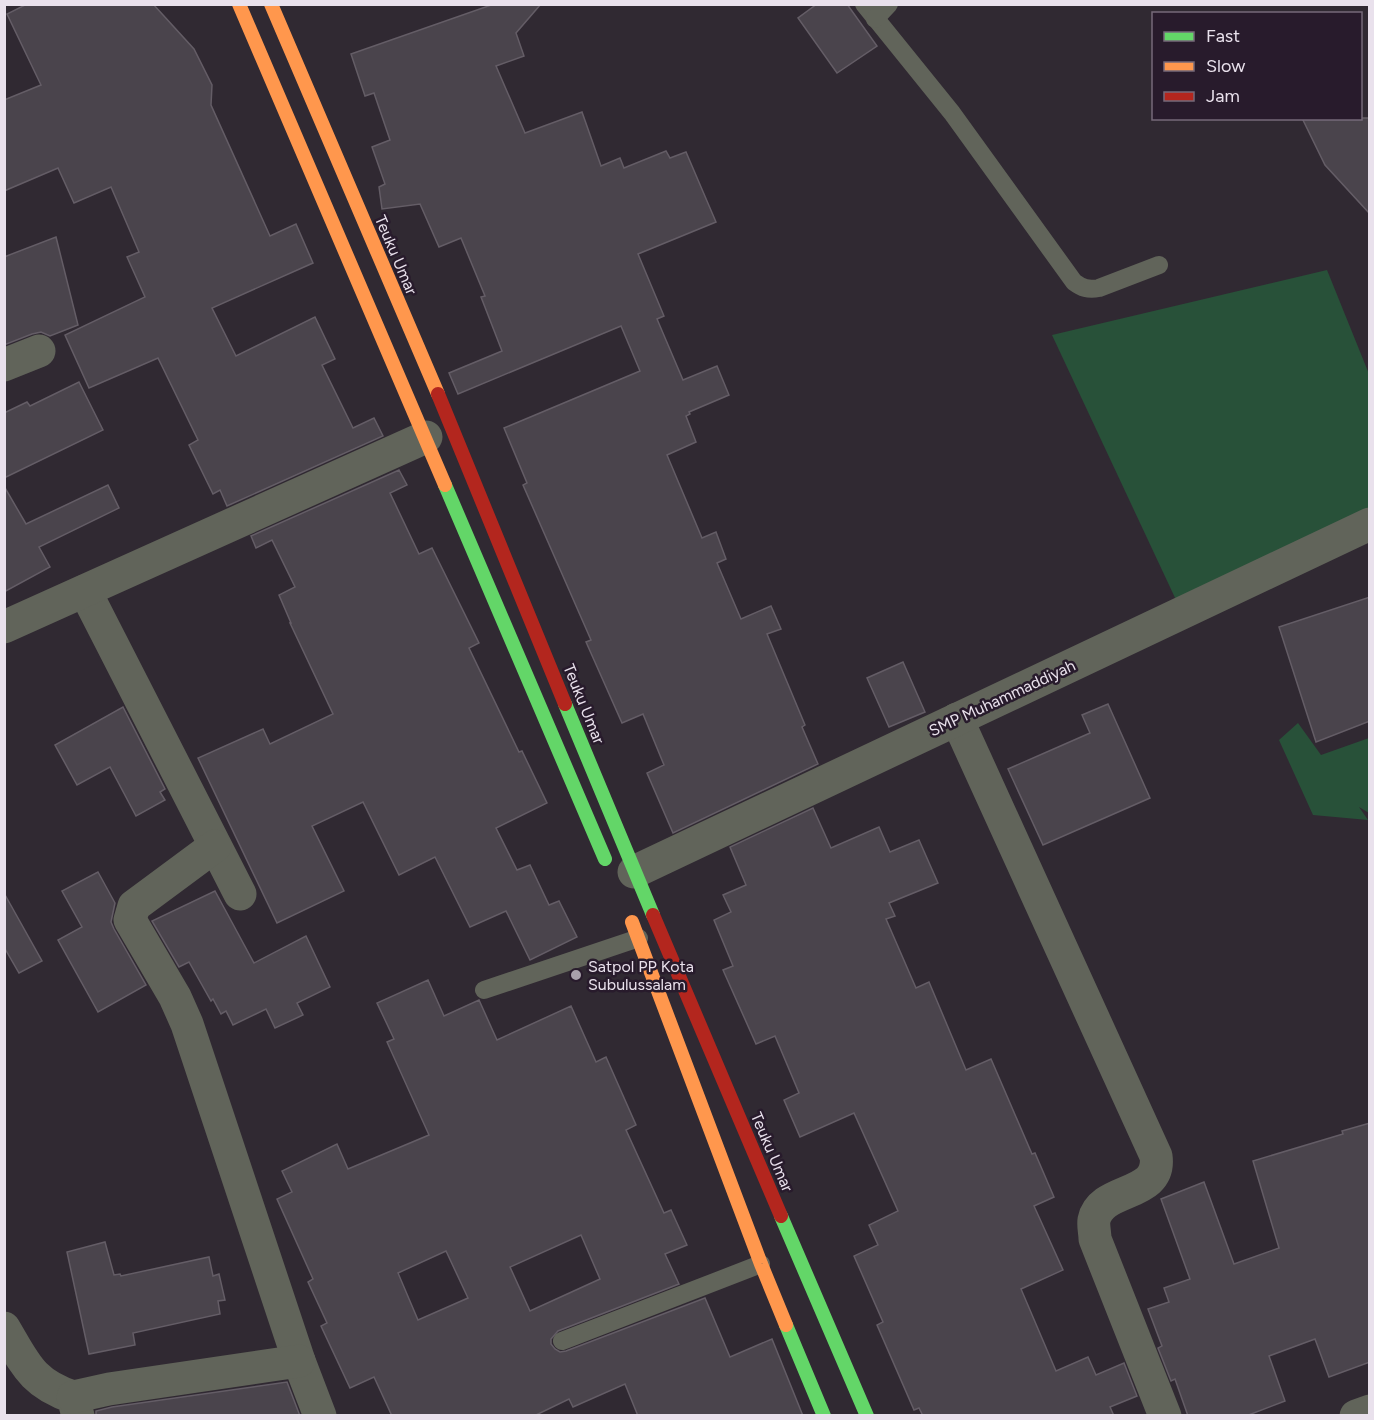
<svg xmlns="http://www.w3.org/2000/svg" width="1374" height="1420" font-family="Figtree,sans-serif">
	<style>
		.green { fill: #285139 }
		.building { fill: #4a444c; stroke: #645d66; stroke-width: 1.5; fill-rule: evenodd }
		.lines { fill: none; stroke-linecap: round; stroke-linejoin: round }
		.lane { stroke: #61645a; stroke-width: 18 }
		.street { stroke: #61645a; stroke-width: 33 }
		.fast { stroke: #63d668; stroke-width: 14 }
		.slow { stroke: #ff974d; stroke-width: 14 }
		.jam { stroke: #b3261e; stroke-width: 14 }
		.poi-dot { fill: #a8a1ab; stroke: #281b2c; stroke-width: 2 }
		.labels { text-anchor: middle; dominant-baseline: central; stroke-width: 5; stroke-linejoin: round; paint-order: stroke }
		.street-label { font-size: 16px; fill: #e9e1ec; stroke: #281b2c }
		.poi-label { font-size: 16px; fill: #e9e1ec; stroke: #281b2c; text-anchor: start }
	</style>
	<rect width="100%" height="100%" fill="#302932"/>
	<!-- green -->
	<g class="green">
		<path d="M1327,270L1369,374V510L1177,602L1052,335Z"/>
		<path d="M1298,723L1321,755L1369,738V813L1359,807L1368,820L1313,815L1279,740Z"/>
	</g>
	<!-- building -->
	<g class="building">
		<path d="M27,4H153L194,49L212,85L211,105L270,236L296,224L313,263L212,308L236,356L315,317L335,359L322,365L353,428L374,418L383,436L227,506L220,490L213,494L189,445L198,440L158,358L89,388L65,335L145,297L127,257L139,252L111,187L74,203L58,168L4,191V100L41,85L7,14Z"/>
		<path d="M494,4H541L516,33L524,56L496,66L525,133L582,112L601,166L620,158L624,168L666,151L670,158L686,152L716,222L638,254L664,316L657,319L683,380L717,366L729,395L689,412L690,414L686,416L696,442L667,455L702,538L716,532L726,559L717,563L741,619L771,606L781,629L767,634L805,725L802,727L818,764L673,833L647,773L664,765L643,714L622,723L586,642L591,640L523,485L527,483L504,428L640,371L621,326L458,394L449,373L502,351L481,297L485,296L461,238L439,247L420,204L382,209L379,187L385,184L372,147L390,140L374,93L365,96L351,54Z"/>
		<path d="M817,4H847L877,46L837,73L798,18Z"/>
		<path d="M1302,118H1370V214L1325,165Z"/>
		<path d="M56,237L78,325L50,336L41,332L32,334L4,345V257Z"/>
		<path d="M79,382L103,430L4,478V413L27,402L30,406Z"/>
		<path d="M399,470L407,485L390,493L419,554L432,548L479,643L469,648L519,752L522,751L547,803L496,828L517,870L530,865L549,905L559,901L577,937L530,960L506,911L470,927L435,857L399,875L363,802L312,826L344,891L277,923L198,758L263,729L270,744L333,714L290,623H291L279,595L295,587L272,540L256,548L251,536Z"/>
		<path d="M108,485L119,508L39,547L50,567L4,592V486L26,524Z"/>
		<path d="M1370,597V721L1316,742L1279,627Z"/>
		<path d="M903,662L925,712L889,727L867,678Z"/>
		<path d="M1108,704L1150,798L1043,845L1008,769L1090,733L1082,715Z"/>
		<path d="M123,707L165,789L160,792L165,800L136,816L110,767L77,785L55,745Z"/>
		<path d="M813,808L831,848L879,827L890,852L919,840L938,883L889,903L895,916L886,919L916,988L929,982L966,1070L991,1059L1032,1154L1035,1153L1054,1197L1034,1206L1063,1270L1021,1289L1056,1371L1088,1357L1096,1375L1124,1363L1137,1396L1110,1407L1114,1416H923L919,1408L914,1410L877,1325L883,1322L854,1256L878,1245L869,1225L898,1211L854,1113L800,1137L784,1100L799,1093L775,1036L756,1044L723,970L733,966L714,920L731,912L723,895L746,885L730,847Z"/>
		<path d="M98,872L115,903L111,922L114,929L146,985L98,1012L58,940L82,927L62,891Z"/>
		<path d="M215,891L254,963L306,936L330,987L297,1003L303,1015L275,1028L266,1009L233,1025L226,1011L221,1014L213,999L211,1001L189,962L179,967L152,921Z"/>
		<path d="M4,893L42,961L19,973L4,947Z"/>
		<path d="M428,980L444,1016L479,1000L497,1040L571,1006L596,1062L606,1057L636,1125L626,1130L664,1213L671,1210L687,1245L665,1254L679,1284L558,1331L551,1339V1344L555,1349L560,1352L566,1351L705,1298L730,1357L772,1339L803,1416H638L625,1384L573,1407L569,1399L534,1416H392L374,1377L350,1388L321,1326L327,1323L308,1282L313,1279L277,1199L292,1192L282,1171L337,1144L348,1169L429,1135L387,1042L394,1039L377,1003ZM581,1235L600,1279L530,1311L510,1267ZM446,1251L468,1298L418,1320L398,1273Z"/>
		<path d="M1370,1123V1362L1329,1377L1315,1339L1269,1356L1285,1401L1246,1416H1188L1175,1379L1171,1381L1158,1348L1162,1346L1148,1309L1169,1302L1164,1288L1190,1279L1161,1199L1204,1182L1234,1264L1279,1248L1253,1161L1343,1134L1342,1131Z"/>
		<path d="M105,1242L114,1275L120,1274L121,1276L209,1257L213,1276L219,1274L225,1300L218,1301L220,1314L133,1333L135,1345L89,1354L67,1252Z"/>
		<path d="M287,1382L300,1416H96V1411L112,1407Z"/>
	</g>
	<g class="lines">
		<!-- lane -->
		<g class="lane">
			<path d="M864,4L952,113L1074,282C1082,288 1088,290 1099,288L1159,265"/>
			<path d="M875,19L889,4"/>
			<path d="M484,990L639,938"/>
			<path d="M562,1341L761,1264"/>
		</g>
		<!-- street -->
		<g class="street">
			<path d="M4,365L39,351"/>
			<path d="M85,591L240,894"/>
			<path d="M4,627L426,437"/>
			<path d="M957,719L1156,1156C1162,1198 1101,1186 1094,1220C1093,1226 1095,1233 1095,1239L1165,1416"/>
			<path d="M215,846L134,906L130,920L175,997L187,1024L299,1361L320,1416"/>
			<path d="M634,872L1370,524"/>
			<path d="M4,1328C25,1363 31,1383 73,1397L78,1416"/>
			<path d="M73,1397L109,1389L299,1361"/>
			<path d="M1356,1416L1370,1411"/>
		</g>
		<!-- fast -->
		<g class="fast">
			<path d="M445,485L605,859"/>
			<path d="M565,704L653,915"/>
			<path d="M781,1216L867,1416"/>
			<path d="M786,1325L824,1416"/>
		</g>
		<!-- slow -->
		<g class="slow">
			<path d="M239,4L445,485"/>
			<path d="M271,4L438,394"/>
			<path d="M632,922L761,1264L786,1325"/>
		</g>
		<!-- jam -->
		<g class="jam">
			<path d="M438,394L565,704"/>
			<path d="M653,915L781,1216"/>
		</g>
	</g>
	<!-- markers -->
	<circle class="poi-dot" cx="576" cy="975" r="6"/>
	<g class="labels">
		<!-- street labels -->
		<g class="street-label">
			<text transform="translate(396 255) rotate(67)">Teuku Umar</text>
			<text transform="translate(1002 698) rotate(-25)">SMP Muhammaddiyah</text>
			<text transform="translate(584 704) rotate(68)">Teuku Umar</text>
			<text transform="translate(772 1152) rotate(67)">Teuku Umar</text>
		</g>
		<!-- poi labels -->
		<g class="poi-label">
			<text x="588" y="966">Satpol PP Kota<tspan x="588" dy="18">Subulussalam</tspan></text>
		</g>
	</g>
	<!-- border -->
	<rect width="1374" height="1420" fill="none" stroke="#e9e1ec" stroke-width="12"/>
	<!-- legend -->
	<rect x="1152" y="12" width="210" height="108" fill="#281b2c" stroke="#756a79" stroke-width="1.5"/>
	<rect x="1164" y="32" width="30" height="9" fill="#63d668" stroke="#756a79" stroke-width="1.5"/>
	<text x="1206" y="42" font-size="18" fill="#e9e1ec">Fast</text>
	<rect x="1164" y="62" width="30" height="9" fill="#ff974d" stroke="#756a79" stroke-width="1.5"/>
	<text x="1206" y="72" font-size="18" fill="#e9e1ec">Slow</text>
	<rect x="1164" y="92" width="30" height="9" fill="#b3261e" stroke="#756a79" stroke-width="1.5"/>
	<text x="1206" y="102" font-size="18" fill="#e9e1ec">Jam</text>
</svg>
